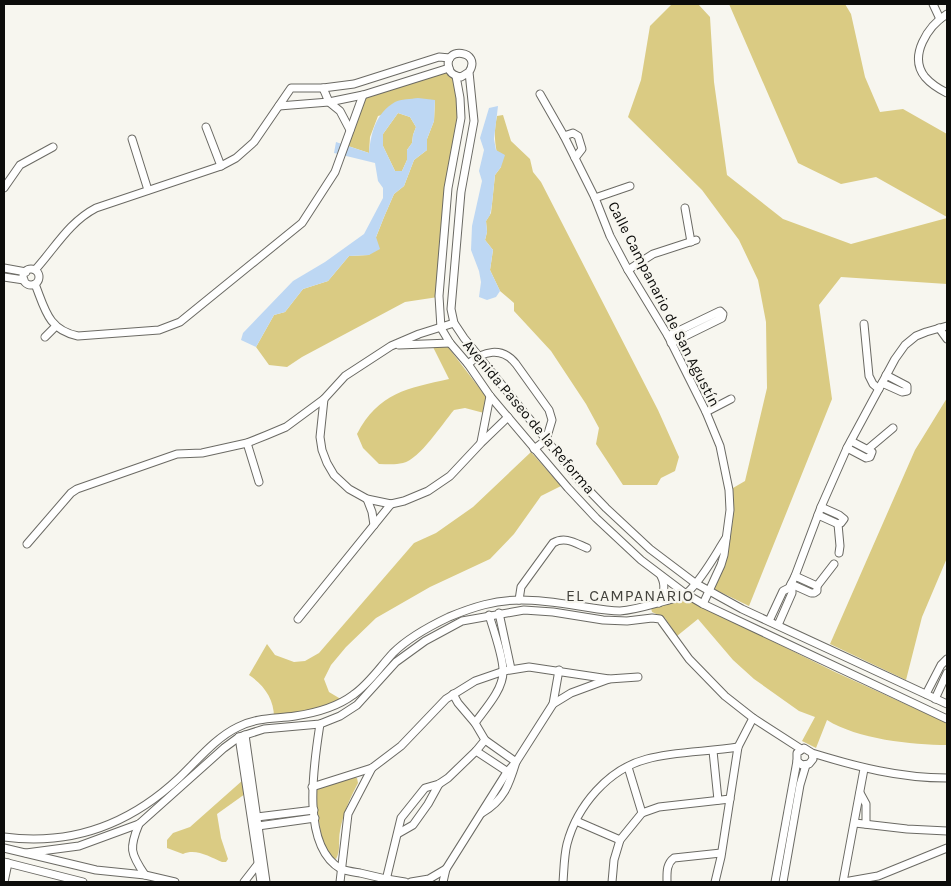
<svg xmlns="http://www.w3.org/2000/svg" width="951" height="886" font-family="Karla,sans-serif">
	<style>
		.green { fill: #dacb83 }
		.water { fill: #bdd7f3; fill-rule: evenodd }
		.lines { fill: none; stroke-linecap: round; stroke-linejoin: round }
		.minor-casing { stroke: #6b6a64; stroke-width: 9 }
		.minor { stroke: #fff; stroke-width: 7 }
		.labels { text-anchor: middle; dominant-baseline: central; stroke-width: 4.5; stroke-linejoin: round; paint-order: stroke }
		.street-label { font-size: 15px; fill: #0c0c0a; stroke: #f7f6ef }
		.neighbourhood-label { font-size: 16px; letter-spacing: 1px; fill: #43423c; stroke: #f7f6ef }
	</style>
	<rect width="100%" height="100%" fill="#f7f6ef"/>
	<!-- green -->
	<g class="green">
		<path d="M672,4H698L710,17L714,82L727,175L783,219L851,244L947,218V284L841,277L819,305L832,399L749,606L714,589C729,554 735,527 733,488L745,481L767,388L766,322L758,280L739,240L702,190L628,117L641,80L650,26Z"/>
		<path d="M729,4H845L851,14L865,77L880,112L903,109L947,134V217L876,177L841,184L798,163Z"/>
		<path d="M449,69L456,76L460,120L438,297L405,302L302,357L287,367L269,365L256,347L274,315L285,312L303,289L328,281L349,256L369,255L384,217L394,194L404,186L414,160L427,150V139L434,121L435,100L378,116L370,137L369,153L345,145L363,96Z"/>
		<path d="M398,113L410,117L416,127L413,135L412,143L407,150V160L402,171H395L383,146V134Z"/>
		<path d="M503,115L511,141L530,159L533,172L541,182L658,410L679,457L675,471L661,478L657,485H623L596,444L599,428L586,404L551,351L514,311V303L500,291L490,270L493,250L485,240L487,232L486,221L491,213L495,175L501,167C495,149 493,135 497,116Z"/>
		<path d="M433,347H448L487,398L484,413L465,408L454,410C442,424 420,459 403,463C395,465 387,464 379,464L363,448L357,434C378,393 408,388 449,379Z"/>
		<path d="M947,398V558L922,617L906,680L830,644L915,450Z"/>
		<path d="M531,452L561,486L541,496L514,534L490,559L430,587L376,618L346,647L331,665L324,679L329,692L344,701L336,705L274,717C274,699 264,685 249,675L267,644L275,655L294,662L305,661L319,653L414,543L436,533L473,507Z"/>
		<path d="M685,601L695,603L835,672L947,723V745C912,745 857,739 827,720L816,748L802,741L815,717L799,711L754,679L733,660L698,619L677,636L665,618L652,612L651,608L670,602Z"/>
		<path d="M352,777L357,778L358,783C350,798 343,814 340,831C338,840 341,851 336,859L331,857L322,842L315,793L318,789Z"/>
		<path d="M243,780L245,794L217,814L221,838L228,859L226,862H222C210,857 196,848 183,854L167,848V840L173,833L190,827Z"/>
	</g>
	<!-- water -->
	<g class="water">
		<path d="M418,98L435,100L434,121L427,139V150L414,160L404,186L394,194L384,217L376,237L380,249L369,255L349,256L328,281L303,289L285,312L274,315L256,347L241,340L243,333L293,281L325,262L364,234L383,198V188L378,181L375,163L334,153L336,142L369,153C371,132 376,113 395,102C401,99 411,99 418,98ZM398,113L410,117L416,127L413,135L412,143L407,150V160L402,171H395L383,146V134Z"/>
		<path d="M498,106L494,139L496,150L505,155L501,167L495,175L492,204L490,215L486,221L487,232L485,240L493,250L490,270L500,291L496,297L487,300L479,297L481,282L479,271L471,250L472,226L482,181L479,171L484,150L480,138L489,108Z"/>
	</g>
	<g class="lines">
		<!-- minor casing -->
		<g class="minor-casing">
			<g id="minor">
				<path d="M933,4L940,19"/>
				<path d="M947,14C928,26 908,56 925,77C931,84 939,89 947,93"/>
				<path d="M469,72L461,77C455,76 450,74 449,68C442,46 483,50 469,72L474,121L461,192L451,309L454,323L464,338L578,479L606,508L650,549L695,583L742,609L947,704"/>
				<path d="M456,76L460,98L461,118L448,188L439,296L441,328L450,343L468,364L490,396L568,488L596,518L641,560L686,594L703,604L947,719"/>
				<path d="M323,88L329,102L340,111L350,130"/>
				<path d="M540,94L564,136L595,198L610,236L628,270L668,336L706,412L720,446L729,490L730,510L724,555L721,565L703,604"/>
				<path d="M279,106L329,102L363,95L449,68"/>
				<path d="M206,127L221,166"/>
				<path d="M564,136L573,133L578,136L582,149L575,158"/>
				<path d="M132,139L148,190"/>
				<path d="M4,188L20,165L53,147"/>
				<path d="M595,198L630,186"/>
				<path d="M685,208L691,242"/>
				<path d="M4,268L26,272"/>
				<circle cx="31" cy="277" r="8"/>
				<path d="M35,270C55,248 69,222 96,208L221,166L236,158L254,142L291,88H323L354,84L439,57L450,58"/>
				<path d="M628,270L653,254L696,240"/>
				<path d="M4,277L24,280"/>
				<path d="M35,284C45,309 48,330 78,336L159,330L180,322L302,223L335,172L363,95"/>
				<path d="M454,323L419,334L391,346L345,376L324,399L320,437L322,450L327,463L334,475L349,489L367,499L391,504L404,501L428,491L450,476L481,443L508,417"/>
				<path d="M864,324L869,376L873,384L879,389"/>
				<path d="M939,328L947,339"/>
				<path d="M668,336L720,311L723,314L722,318L671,343"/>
				<path d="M45,337L55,327"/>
				<path d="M399,345L450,343"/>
				<path d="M468,364C483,351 502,346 516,364L549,410L552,420L546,440L534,449"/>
				<path d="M882,383L902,392L907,391V386L886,375"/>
				<path d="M706,412L731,399"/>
				<path d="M481,442L490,396"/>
				<path d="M247,443L259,482"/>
				<path d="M847,448L866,458L870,457L872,452L851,441"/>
				<path d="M868,449L893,428"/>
				<path d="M367,499L372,512L374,525"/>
				<path d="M818,515L838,524L841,523L844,519L839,515L821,507"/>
				<path d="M838,524L840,546L839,553"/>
				<path d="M27,544L71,493L77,489L177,454L202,453L247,443L267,435L286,427L324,399"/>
				<path d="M791,584L811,593H814L817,591V586L795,576"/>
				<path d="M817,586L834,564"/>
				<path d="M519,600L521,587L553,543C565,536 575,543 587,548"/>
				<path d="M659,603C664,593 666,586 661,576"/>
				<path d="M499,613L511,669"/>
				<path d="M298,619L391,504"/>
				<path d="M769,621L783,591L789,588L795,576L821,507L847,448L895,359L905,345L916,336L926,332L947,326"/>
				<path d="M778,625L792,593V590L789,588"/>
				<path d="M453,694L458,703L475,723"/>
				<path d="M926,694L941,665L947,659"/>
				<path d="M935,699L947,673"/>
				<path d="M553,704L559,670"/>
				<path d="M320,724C314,763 300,846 341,869C346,871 354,872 360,873C375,877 390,880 405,882"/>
				<path d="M245,735L266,882"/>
				<path d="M239,737L261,882"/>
				<path d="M476,751L511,774"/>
				<path d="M713,751L718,800"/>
				<path d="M812,753L813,759L809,764L802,765L797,761V753L804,748L812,753C858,767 899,778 947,778"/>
				<path d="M628,767L642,813"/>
				<path d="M312,787L372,768L401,746L446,699L475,681L504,671L529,667L609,679L638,677"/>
				<path d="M860,793L866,804V824"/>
				<path d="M482,813C504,800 509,785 516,762L485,740"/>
				<path d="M257,817L314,810"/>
				<path d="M576,821L620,840"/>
				<path d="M855,823L907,829L947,831"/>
				<path d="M139,824C129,848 130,853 145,875"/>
				<path d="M258,826L315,818"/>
				<path d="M399,833L413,825L428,804L439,784"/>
				<path d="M4,837C72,846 129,825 179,778C197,761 215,738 238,727C258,717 275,719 295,716C315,713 337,707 353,695C369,684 380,667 393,653C408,638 430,626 449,617C473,607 495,600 521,600C541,600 560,603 579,606C592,608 607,611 620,611C635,610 650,605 665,601C672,599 683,597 688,592C703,578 715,555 726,538"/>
				<path d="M4,848L96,870L145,875L175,882"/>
				<path d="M26,853L79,846L139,824L224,748L239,737L264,729L320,724L340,716L357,705L396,662L425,641L462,621L524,610L553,612L603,620L627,621L652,618L660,619L689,659L725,696L753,718L801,749"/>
				<path d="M4,862L83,882"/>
				<path d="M386,880L401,818L425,788L439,784L448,778L476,751L485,740L475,723C485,709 503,690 503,672C504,659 493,628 489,615"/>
				<path d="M4,882L8,863"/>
				<path d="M244,882L258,864"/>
				<path d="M340,882L348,814L372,768"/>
				<path d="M411,882L429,879L446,869"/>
				<path d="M443,882L446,869L507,772L516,762L553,704L571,693L609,679"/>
				<path d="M563,882C564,870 564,856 567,844C577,806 608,769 647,759C676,751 709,752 738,747"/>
				<path d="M612,882L614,860L620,840L642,813L659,807L730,799"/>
				<path d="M667,882C667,873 666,864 674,858L721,853"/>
				<path d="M715,882L721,857L738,747L753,718"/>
				<path d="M775,882L797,761"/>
				<path d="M783,882L800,785L806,765"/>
				<path d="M843,882L864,769"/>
				<path d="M844,882L878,876L947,848"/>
			</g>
		</g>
		<!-- minor -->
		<use href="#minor" class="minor"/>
	</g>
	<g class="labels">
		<!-- street labels -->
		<g class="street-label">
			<text transform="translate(664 304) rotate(63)">Calle Campanario de San Agustín</text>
			<text transform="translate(529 417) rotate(50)">Avenida Paseo de la Reforma</text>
		</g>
		<!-- neighbourhood labels -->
		<g class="neighbourhood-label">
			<text x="630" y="595">EL CAMPANARIO</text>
		</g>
	</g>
	<!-- border -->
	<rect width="951" height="886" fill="none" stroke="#0c0c0a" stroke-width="10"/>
</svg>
